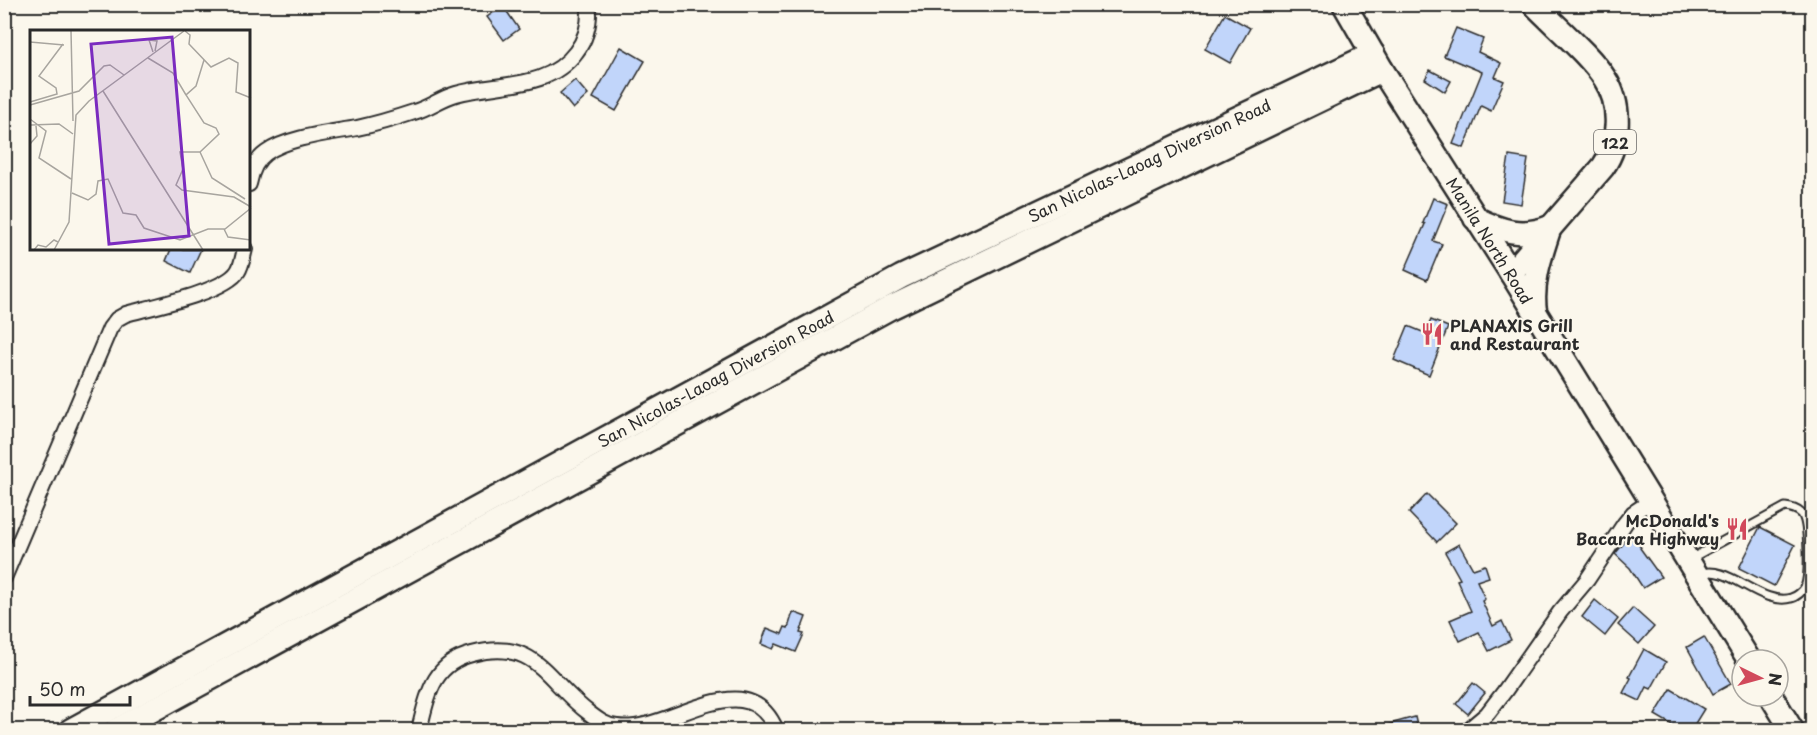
<svg xmlns="http://www.w3.org/2000/svg" width="1817" height="735" font-family="'Playpen Sans',sans-serif">
	<style>
		.building { fill: #c1d5fa; stroke: #2b2b2b; stroke-width: 1.5 }
		.lines { fill: none; stroke-linecap: round; stroke-linejoin: round }
		.service-casing { stroke: #2b2b2b; stroke-width: 11 }
		.minor-casing { stroke: #2b2b2b; stroke-width: 18 }
		.primary-casing { stroke: #2b2b2b; stroke-width: 27 }
		.trunk-casing { stroke: #2b2b2b; stroke-width: 27 }
		.service { stroke: #fbf7ec; stroke-width: 7 }
		.minor { stroke: #fbf7ec; stroke-width: 14 }
		.primary { stroke: #fbf7ec; stroke-width: 22 }
		.trunk { stroke: #fbf7ec; stroke-width: 22 }
		.labels { text-anchor: middle; dominant-baseline: central; stroke-width: 4.5; stroke-linejoin: round; paint-order: stroke }
		.shield { fill: #fbf7ec; stroke: #696865; stroke-width: 1.5 }
		.shield-label { font-size: 15px; font-weight: bold; fill: #2b2b2b }
		.street-label { font-size: 16px; fill: #2b2b2b; stroke: #fbf7ec }
		.poi-label { font-size: 16px; font-weight: bold; fill: #2b2b2b; stroke: #fbf7ec; text-anchor: start }
		.inset-road { fill: none; stroke: #a8a59f; stroke-width: 1.5 }
		.view { fill: #7b2cbf; fill-opacity: 0.15; stroke: #7b2cbf; stroke-width: 3 }
		.inset-edge { fill: none; stroke: #2b2b2b; stroke-width: 3 }
	</style>
	<rect width="100%" height="100%" fill="#fbf7ec"/>
	<filter id="ink" filterUnits="userSpaceOnUse"><feTurbulence type="fractalNoise" baseFrequency=".0167" numOctaves="2"/><feDisplacementMap in="SourceGraphic" scale="12" xChannelSelector="R" yChannelSelector="G"/><feConvolveMatrix kernelMatrix="1 2 1 2 8 2 1 2 1" color-interpolation-filters="sRGB"/></filter>
	<g filter="url(#ink)">
		<!-- building -->
		<g class="building">
			<path d="M503,6L519,29L504,40L487,17Z"/>
			<path d="M1225,14L1250,28L1230,63L1205,49Z"/>
			<path d="M1456,28L1483,39L1478,52L1501,63L1495,77L1504,81L1491,111L1481,106L1464,148L1453,144L1482,72L1444,56Z"/>
			<path d="M621,47L645,61L616,111L593,98Z"/>
			<path d="M1430,70L1451,81L1445,92L1425,79Z"/>
			<path d="M575,80L588,95L573,109L560,93Z"/>
			<path d="M1509,156L1528,159L1521,204L1502,201Z"/>
			<path d="M1433,198L1448,204L1433,241L1442,244L1427,280L1405,270L1425,224L1423,223Z"/>
			<path d="M171,249H201L190,273L166,261Z"/>
			<path d="M1431,320L1448,327L1429,375L1394,360L1408,326L1425,333Z"/>
			<path d="M1427,494L1456,523L1437,542L1409,513Z"/>
			<path d="M1760,527L1795,545L1774,586L1739,568Z"/>
			<path d="M1629,537L1641,547L1640,548L1661,577L1643,588L1630,568L1615,554Z"/>
			<path d="M1459,544L1473,569L1485,565L1489,577L1477,581L1485,599L1482,601L1493,626L1502,621L1511,640L1489,651L1479,632L1460,641L1450,620L1471,611L1457,580L1460,579L1445,552Z"/>
			<path d="M1595,600L1618,619L1605,636L1582,617Z"/>
			<path d="M1633,608L1654,627L1639,644L1618,625Z"/>
			<path d="M793,612L806,617L800,633L804,634L796,652L776,644L773,649L761,644L767,628L782,634L785,627L788,628Z"/>
			<path d="M1704,637L1731,684L1713,694L1687,647Z"/>
			<path d="M1644,649L1666,662L1651,689L1647,687L1640,701L1623,693L1631,678L1629,677Z"/>
			<path d="M1473,683L1485,693L1468,714L1456,704Z"/>
			<path d="M1671,689L1704,709L1691,730H1681L1655,715Z"/>
			<path d="M1415,717L1418,730H1380L1379,727Z"/>
		</g>
		<g class="lines">
			<!-- service casing -->
			<g class="service-casing">
				<path id="service" d="M1690,559L1785,507C1792,508 1797,509 1802,514C1809,524 1810,576 1805,587C1803,591 1796,597 1791,598C1761,607 1727,562 1700,574"/>
			</g>
			<!-- minor casing -->
			<g class="minor-casing">
				<g id="minor">
					<path d="M249,184C251,173 256,160 266,153C288,137 330,133 357,128C376,124 396,118 414,112C429,108 441,98 456,94C498,82 547,91 576,52C587,38 590,21 589,4"/>
					<path d="M4,578L110,328L117,319L126,314C151,307 225,292 238,271C242,265 243,256 245,249"/>
					<path d="M419,730C428,695 432,664 472,654C537,637 546,681 589,713C598,720 606,726 617,727C668,735 746,659 776,730"/>
					<path d="M1468,730L1487,714L1504,692L1560,612L1587,580L1625,523L1633,513L1651,501"/>
				</g>
			</g>
			<!-- primary casing -->
			<g class="primary-casing">
				<g id="primary">
					<path d="M1511,273L1603,167C1620,143 1622,105 1605,79C1590,55 1555,26 1534,4"/>
					<path id="s1" d="M71,730L901,277L1373,54"/>
					<path d="M116,730L890,308L1382,70"/>
				</g>
			</g>
			<!-- trunk casing -->
			<g class="trunk-casing">
				<g id="trunk">
					<path id="s2" d="M1344,4L1382,70L1511,273L1749,660"/>
					<path d="M1475,218C1501,231 1522,238 1550,227"/>
					<path d="M1535,311C1531,281 1541,255 1550,227"/>
					<path d="M1771,696L1792,730"/>
				</g>
			</g>
			<!-- service -->
			<use href="#service" class="service"/>
			<!-- minor -->
			<use href="#minor" class="minor"/>
			<!-- primary -->
			<use href="#primary" class="primary"/>
			<!-- trunk -->
			<use href="#trunk" class="trunk"/>
		</g>
	</g>
	<!-- icons -->
	<defs>
		<g id="restaurant-bare" transform="scale(1.8)"><path d="M-5-6h1v4h1v-4h1v4h1v-4h1v5L-1.5 .5V6h-2V.5L-5-1ZM5-6V6H3V1.5H1.5Q1.5-4 5-6Z" fill="#d1495b" stroke="#fbf7ec" stroke-width="2.5" paint-order="stroke"/></g>
	</defs>
	<g fill-rule="evenodd">
		<use href="#restaurant-bare" x="1432" y="334"/>
		<use href="#restaurant-bare" x="1737" y="529"/>
	</g>
	<g class="labels">
		<!-- shield labels -->
		<rect class="shield" x="1594" y="130" width="42" height="24" rx="4.5"/>
		<g class="shield-label">
			<text x="1615" y="142">122</text>
		</g>
		<!-- street labels -->
		<g class="street-label">
			<text stroke="none"><textPath href="#s1" startOffset="1220">San Nicolas-Laoag Diversion Road</textPath></text>
			<text stroke="none"><textPath href="#s2" startOffset="278">Manila North Road</textPath></text>
			<text stroke="none"><textPath href="#s1" startOffset="734">San Nicolas-Laoag Diversion Road</textPath></text>
		</g>
		<!-- poi labels -->
		<g class="poi-label">
			<text x="1450" y="325">PLANAXIS Grill<tspan x="1450" dy="18">and Restaurant</tspan></text>
			<text x="1719" y="520" text-anchor="end">McDonald's<tspan x="1719" dy="18">Bacarra Highway</tspan></text>
		</g>
	</g>
	<!-- overview -->
	<g transform="translate(30 30)">
		<rect width="220" height="220" fill="#fbf7ec"/>
		<path class="inset-road" d="M41,1L43,91M155,1L160,5L159,14L181,37L199,28L208,33L206,62L221,68M0,12L34,15M123,22L119,10L127,11L125,21M118,28L143,43L156,65M174,30L166,56L156,65L174,93L186,98L189,104L170,122H150L153,139L146,155L152,160L204,167L221,177M73,61L173,220M0,72L27,64L26,58L9,46L33,14M0,75L49,61L74,36L80,35L94,45M0,89L16,101L9,128L41,149M0,95L29,94L43,104M0,114L7,106L6,96M170,122L182,148L215,169M42,163L58,170L66,164L68,151L78,149L93,183L106,185L114,198L150,210L178,199H195L221,178M194,199L198,207L221,210M4,220L8,215L16,217L24,210L28,212M24,220L39,192L46,85L59,71L154,1"/>
		<path class="view" d="M142,7L159,206L79,214L61,14Z"/>
		<rect width="220" height="220" class="inset-edge"/>
	</g>
	<!-- margin -->
	<rect width="1817" height="735" fill="none" stroke="#fbf7ec" stroke-width="24"/>
	<rect x="12" y="12" width="1793" height="711" fill="none" stroke="#2b2b2b" stroke-width="2" filter="url(#ink)"/>
	<!-- north arrow -->
	<g transform="translate(1760 678) rotate(95)"><circle r="28" fill="#fbf7ec" stroke="#a8a59f" stroke-width="1.5"/>
	<path d="M0-4.5L10 22L0 15L-10 22Z" fill="#d1495b"/>
	<text y="-9" font-size="16" font-weight="bold" text-anchor="middle" fill="#2b2b2b">N</text>
	</g>
	<!-- scale -->
	<path d="M30 696v9h100v-9" fill="none" stroke="#2b2b2b" stroke-width="3"/>
	<text x="39" y="696" font-size="18" fill="#2b2b2b" stroke="#fbf7ec" stroke-width="4.5" paint-order="stroke">50 m</text>
</svg>
